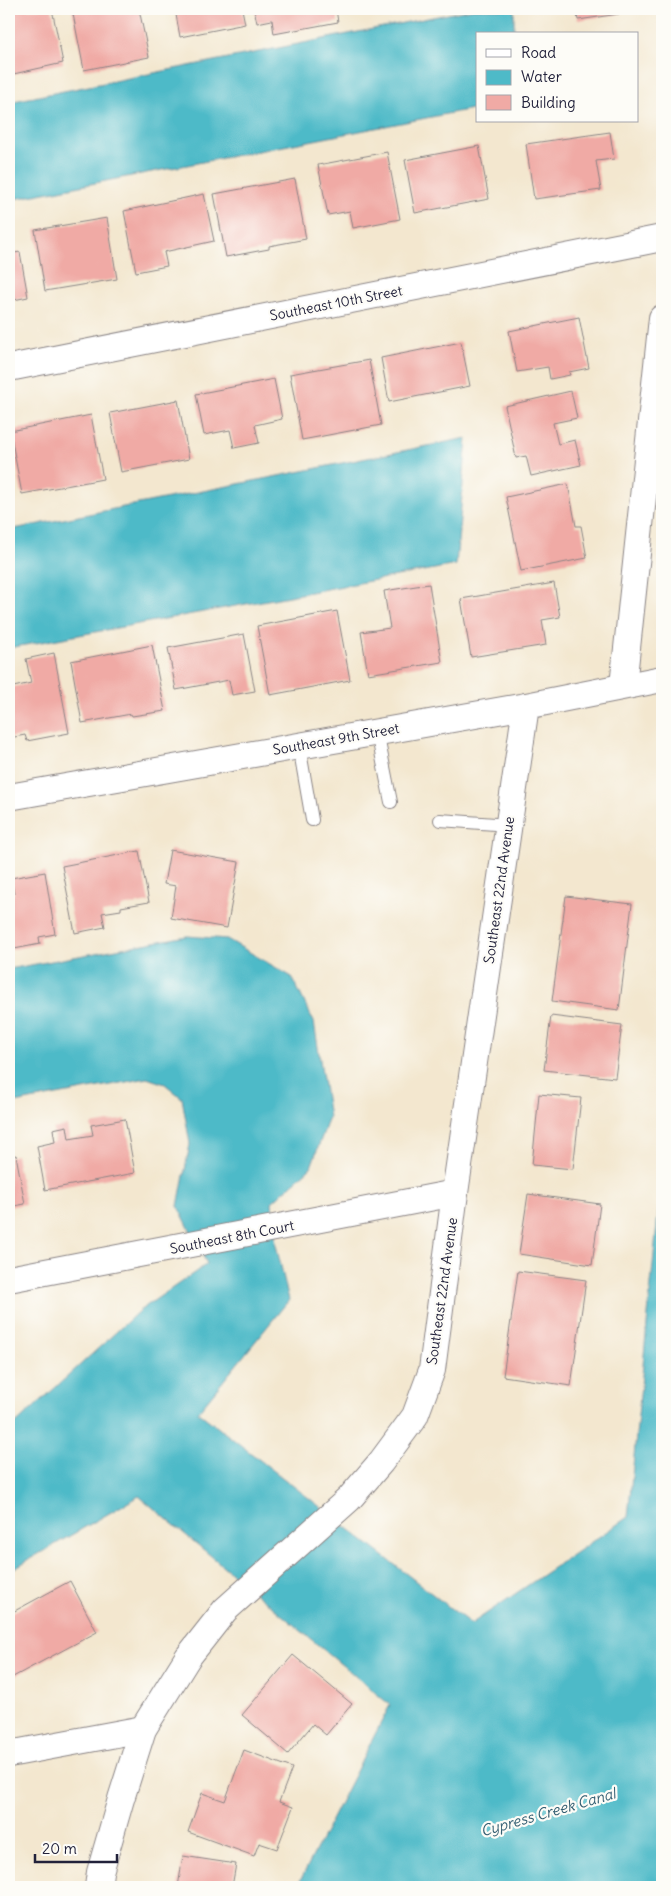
<svg xmlns="http://www.w3.org/2000/svg" width="671" height="1896" font-family="Delius,sans-serif">
	<style>
		.water { fill: #4ebac8; stroke: #386e82 }
		.building { fill: #f0aaa5 }
		.lines { fill: none; stroke-linecap: round; stroke-linejoin: round }
		.service-casing { stroke: #8a8485; stroke-width: 14 }
		.minor-casing { stroke: #8a8485; stroke-width: 28 }
		.service { stroke: #fff; stroke-width: 12 }
		.minor { stroke: #fff; stroke-width: 26 }
		.labels { text-anchor: middle; dominant-baseline: central; stroke-width: 4.5; stroke-linejoin: round; paint-order: stroke }
		.street-label { font-size: 14px; fill: #22223b; stroke: #fdfcf7 }
		.water-label { font-size: 15px; font-style: italic; fill: #345f73; stroke: #fdfcf7 }
	</style>
	<rect width="100%" height="100%" fill="#fdfcf7"/>
	<filter id="ink" filterUnits="userSpaceOnUse"><feTurbulence type="fractalNoise" baseFrequency=".02" numOctaves="2"/><feDisplacementMap in="SourceGraphic" scale="10" xChannelSelector="R" yChannelSelector="G"/><feConvolveMatrix kernelMatrix="1 2 1 2 8 2 1 2 1" color-interpolation-filters="sRGB"/></filter>
	<filter id="wash" filterUnits="userSpaceOnUse"><feTurbulence type="fractalNoise" baseFrequency=".0096" numOctaves="4" result="noise"/><feDisplacementMap in="SourceGraphic" scale="20" xChannelSelector="R" yChannelSelector="G"/><feGaussianBlur stdDeviation="1.12" result="paint"/><feColorMatrix in="noise" values="0 0 0 0 0 0 0 0 0 0 0 0 0 0 0 0 0 1.4 0 .05"/><feComposite in="paint" operator="in"/></filter>
	<g filter="url(#wash)">
		<rect width="100%" height="100%" fill="#f3e7cf"/>
		<!-- water -->
		<g class="water">
			<path d="M473,9H514V34H477V108L9,200V102Z"/>
			<path d="M467,438L456,565L9,648V530Z"/>
			<path d="M187,936L227,939L292,977L314,1022L329,1117L311,1167L272,1202L276,1245L289,1300L198,1412L471,1624L628,1517L662,1173V1887H297L390,1705L139,1496L9,1571V1430L139,1311L207,1264L178,1206L190,1144L182,1098L165,1084L147,1078L9,1104V969Z"/>
		</g>
		<g id="blocks">
			<!-- building -->
			<g class="building">
				<path d="M9,9H52L63,63L9,75Z"/>
				<path d="M72,9H139L149,57L84,70Z"/>
				<path d="M175,9H242L245,24L180,37Z"/>
				<path d="M254,9H336L338,22L274,34L272,20L257,23Z"/>
				<path d="M379,9H394V10L380,12Z"/>
				<path d="M576,9H618L619,14L578,20Z"/>
				<path d="M610,132L614,159L596,161L601,190L534,199L526,144Z"/>
				<path d="M479,146L489,199L415,213L405,160Z"/>
				<path d="M387,152L400,219L353,228L350,211L328,215L318,165Z"/>
				<path d="M295,179L306,239L269,246V249L226,257L214,194Z"/>
				<path d="M204,194L214,241L164,252L167,266L136,272L124,211Z"/>
				<path d="M107,218L117,279L45,291L35,230Z"/>
				<path d="M20,252L28,297L9,301V254Z"/>
				<path d="M579,317L589,368L569,372L570,375L550,379L548,367L517,372L509,331Z"/>
				<path d="M461,342L470,386L389,402L381,358Z"/>
				<path d="M369,360L381,425L302,440L290,374Z"/>
				<path d="M274,379L282,419L255,425L259,443L234,448L230,430L204,435L196,394Z"/>
				<path d="M571,391L577,418L553,423L558,444L575,440L581,465L531,476L526,456L516,458L505,406Z"/>
				<path d="M178,400L189,459L121,472L110,413Z"/>
				<path d="M91,415L103,479L22,494L10,431Z"/>
				<path d="M568,484L576,526H581L587,558L521,571L506,497Z"/>
				<path d="M554,583L560,617L542,620L546,645L471,657L461,599Z"/>
				<path d="M429,584L442,662L368,674L361,632L390,628L384,591Z"/>
				<path d="M337,611L350,680L270,695L257,626Z"/>
				<path d="M244,634L255,691L232,695L229,680L176,690L168,648Z"/>
				<path d="M152,645L165,711L132,716L131,714L82,723L71,661Z"/>
				<path d="M54,653L69,733L27,741L25,735L9,738V688L31,683L26,659Z"/>
				<path d="M170,850L239,862L227,928L171,918L176,886L164,884Z"/>
				<path d="M139,851L149,902L121,907V910L102,913L105,927L75,933L62,866Z"/>
				<path d="M45,872L55,934L39,937L40,944L9,950V895L14,894L11,878Z"/>
				<path d="M566,896L632,904L619,1010L552,1001Z"/>
				<path d="M551,1016L622,1025L615,1078L544,1070Z"/>
				<path d="M539,1094L581,1098L573,1169L532,1165Z"/>
				<path d="M125,1119L135,1173L45,1190L37,1146L55,1142L53,1129L67,1126L69,1139L93,1135L91,1125Z"/>
				<path d="M16,1155L25,1204L9,1207V1157Z"/>
				<path d="M528,1194L600,1204L592,1265L519,1254Z"/>
				<path d="M518,1271L586,1280L571,1386L503,1376Z"/>
				<path d="M70,1581L97,1632L13,1677L9,1668V1633L12,1631L9,1626V1614Z"/>
				<path d="M293,1655L352,1704L326,1735L313,1724L288,1754L242,1715Z"/>
				<path d="M244,1750L292,1768L279,1802L293,1807L277,1849L259,1843L254,1856L188,1832L202,1793L225,1801Z"/>
				<path d="M183,1856L236,1864L232,1887H178Z"/>
			</g>
		</g>
	</g>
	<g filter="url(#ink)">
		<use href="#blocks" fill-opacity="0" stroke="#8a8485" stroke-width="1"/>
		<g class="lines">
			<!-- service casing -->
			<g class="service-casing">
				<g id="service">
					<path d="M377,732L391,802"/>
					<path d="M299,746L312,820"/>
					<path d="M440,820L509,825"/>
				</g>
			</g>
			<!-- minor casing -->
			<g class="minor-casing">
				<g id="minor">
					<path d="M9,368L662,238"/>
					<path d="M623,686L662,318"/>
					<path d="M9,797L526,706L662,679"/>
					<path d="M9,1279L455,1193"/>
					<path d="M9,1754L143,1729"/>
					<path d="M98,1887L100,1872L121,1799L143,1729L188,1657L225,1610L349,1499L381,1462L415,1416L432,1370L455,1193L526,706"/>
				</g>
			</g>
			<!-- service -->
			<use href="#service" class="service"/>
			<!-- minor -->
			<use href="#minor" class="minor"/>
		</g>
	</g>
	<g class="labels">
		<!-- street labels -->
		<g class="street-label">
			<text transform="translate(336 303) rotate(-11)">Southeast 10th Street</text>
			<text transform="translate(336 739) rotate(-10)">Southeast 9th Street</text>
			<text transform="translate(499 890) rotate(-82)">Southeast 22nd Avenue</text>
			<text transform="translate(232 1237) rotate(-11)">Southeast 8th Court</text>
			<text transform="translate(442 1291) rotate(-82)">Southeast 22nd Avenue</text>
		</g>
		<!-- water labels -->
		<g class="water-label">
			<text transform="translate(548 1812) rotate(-16)">Cypress Creek Canal</text>
		</g>
	</g>
	<!-- margin -->
	<rect width="671" height="1896" fill="none" stroke="#fdfcf7" stroke-width="30"/>
	<!-- legend -->
	<rect x="476" y="32" width="162" height="90" fill="#fdfcf7" stroke="#a5a5ac"/>
	<rect x="486" y="49" width="25" height="8" fill="#ffffff" stroke="#a5a5ac"/>
	<text x="521" y="58" font-size="15" fill="#22223b">Road</text>
	<rect x="486" y="70" width="25" height="15" fill="#4ebac8" stroke="#a5a5ac"/>
	<text x="521" y="82" font-size="15" fill="#22223b">Water</text>
	<rect x="486" y="95" width="25" height="15" fill="#f0aaa5" stroke="#a5a5ac"/>
	<text x="521" y="108" font-size="15" fill="#22223b">Building</text>
	<!-- scale -->
	<path d="M35 1854v8h82v-8" fill="none" stroke="#22223b" stroke-width="2.5"/>
	<text x="42" y="1854" font-size="15" fill="#22223b" stroke="#fdfcf7" stroke-width="4" paint-order="stroke">20 m</text>
</svg>
